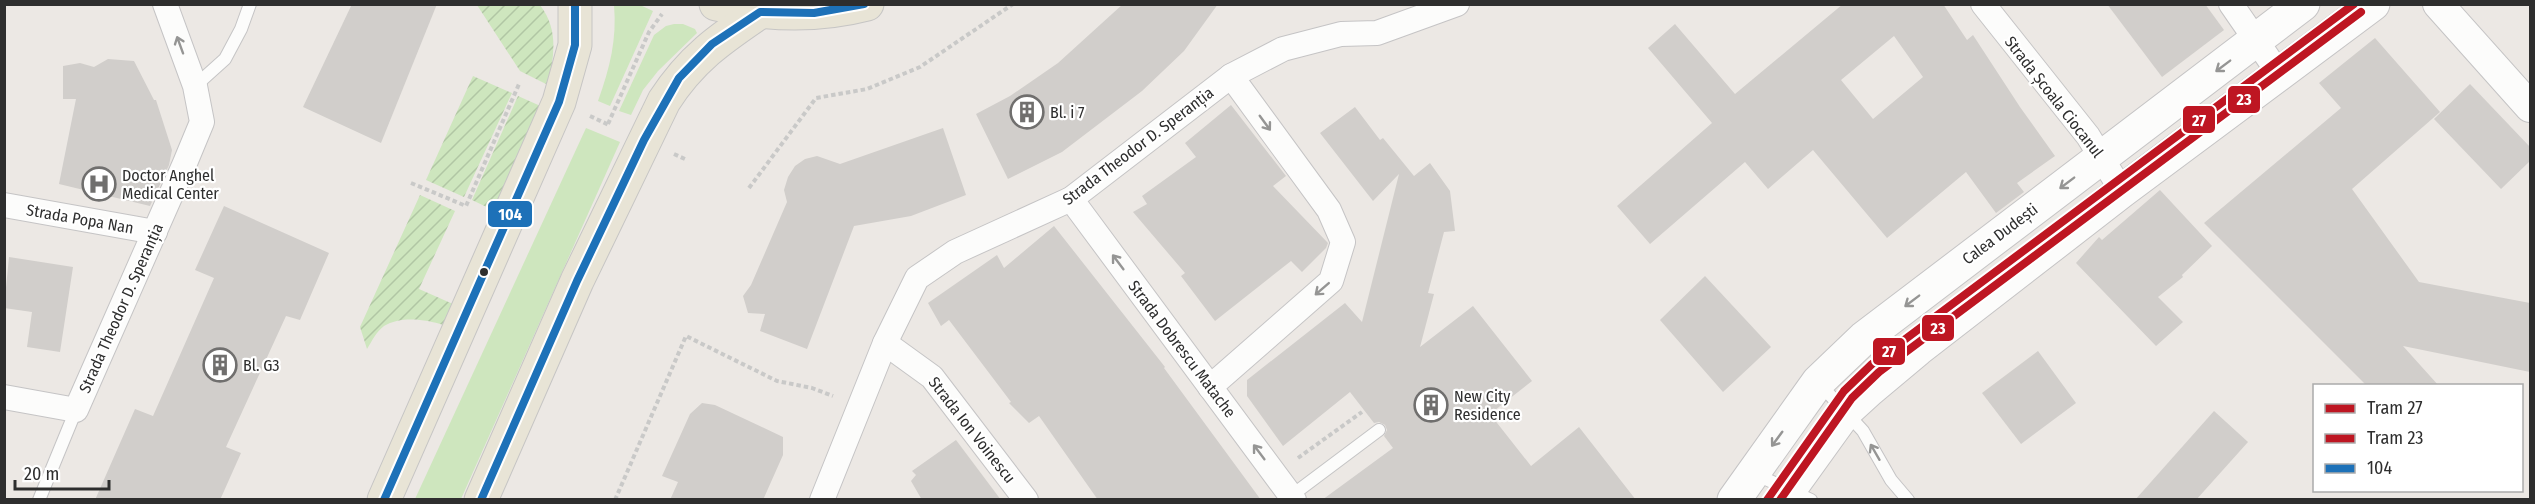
<svg xmlns="http://www.w3.org/2000/svg" width="2535" height="504" font-family="'Fira Sans Condensed',sans-serif">
	<style>
		.grass { fill: #cee6be }
		.garden { fill: url(#garden-furrows) }
		.building { fill: #d1cecb; fill-rule: evenodd }
		.lines { fill: none; stroke-linecap: round; stroke-linejoin: round }
		.service-casing { stroke: #c5c4c5; stroke-width: 14 }
		.minor-casing { stroke: #c5c4c5; stroke-width: 26 }
		.tertiary-casing { stroke: #c5c4c5; stroke-width: 32 }
		.secondary-casing { stroke: #c5c4c5; stroke-width: 35 }
		.primary-casing { stroke: #c6c5c4; stroke-width: 35 }
		.path { stroke: #c9c9c8; stroke-width: 4; stroke-dasharray: 4.5 3; stroke-linecap: butt }
		.service { stroke: #fcfcfb; stroke-width: 12 }
		.minor { stroke: #fcfcfb; stroke-width: 24 }
		.tertiary { stroke: #fcfcfb; stroke-width: 30 }
		.secondary { stroke: #fcfcfb; stroke-width: 33 }
		.primary { stroke: #e8e4d6; stroke-width: 33 }
		.bus-1-casing { stroke: #fff; stroke-width: 12 }
		.bus-1 { stroke: #1d71b8; stroke-width: 8 }
		.tram-1-casing { stroke: #fff; stroke-width: 12 }
		.tram-2-casing { stroke: #fff; stroke-width: 12 }
		.tram-1 { stroke: #be1622; stroke-width: 8 }
		.tram-2 { stroke: #be1622; stroke-width: 8 }
		.oneway { stroke: #959594 }
		.bus-dot { fill: #2e2e2e; stroke: #fff; stroke-width: 2 }
		.labels { text-anchor: middle; dominant-baseline: central; stroke-width: 4.5; stroke-linejoin: round; paint-order: stroke }
		.street-label { font-size: 16px; fill: #2e2e2e; stroke: #fff }
		.poi-label { font-size: 16px; fill: #2e2e2e; stroke: #fff; text-anchor: start }
		.line-badge { stroke: #fff; stroke-width: 2 }
		.badge-label { font-size: 16px; text-anchor: middle; font-weight: bold; fill: #fff }
	</style>
	<defs>
		<pattern id="garden-furrows" width="10" height="10" patternUnits="userSpaceOnUse" patternTransform="scale(1.5)"><rect width="10" height="10" fill="#cee6be"/><path d="M-1 1l2-2M0 10L10 0M9 11l2-2" fill="none" stroke="#b1c6a4"/></pattern>
	</defs>
	<rect width="100%" height="100%" fill="#ece8e4"/>
	<!-- grass -->
	<g class="grass">
		<path d="M614,5H640L653,11L610,106L598,101C610,68 617,39 614,5Z"/>
		<path d="M674,24H683L695,29L697,33L658,71L643,90L631,115L619,111L654,35L666,26Z"/>
		<path d="M586,128L620,142L461,499H415Z"/>
	</g>
	<!-- garden -->
	<g class="garden">
		<path d="M477,5H540C559,30 554,56 548,85L520,71Z"/>
		<path d="M473,76L512,93L464,197L426,180Z"/>
		<path d="M518,96L545,108L499,213L472,200Z"/>
		<path d="M420,195L455,211L419,289L453,304L443,325C426,319 400,316 384,326C376,332 372,341 367,349L360,327Z"/>
	</g>
	<!-- building -->
	<g class="building">
		<path d="M352,4H437L381,143L303,107Z"/>
		<path d="M1123,4H1218L1184,51L1142,91L1062,152L1008,179L976,114L1010,96L1058,63Z"/>
		<path d="M1843,4H1943L1967,40L1973,35L2020,107L2055,156L2017,183L2024,192L1996,213L1966,172L1887,238L1813,150L1768,189L1745,162L1650,244L1617,206L1712,123L1648,48L1675,24L1735,94ZM1894,36L1923,77L1873,119L1841,80Z"/>
		<path d="M2107,4H2205L2224,30L2162,77Z"/>
		<path d="M2375,38L2440,112L2352,189L2419,282L2530,303V372L2403,346L2439,386H2367L2204,223L2341,108L2319,83Z"/>
		<path d="M108,59L134,61L154,100H156L172,150L169,165L150,206L59,184L76,99H63V66L80,63L94,67Z"/>
		<path d="M2470,84L2530,147V161L2501,189L2434,119Z"/>
		<path d="M1231,105L1286,176L1273,186L1328,243L1326,248L1302,272L1291,261L1215,321L1181,276L1185,273L1133,212L1147,204L1142,196L1196,157L1185,143Z"/>
		<path d="M1355,107L1380,140L1383,138L1414,176L1430,163L1450,191L1455,231L1444,232L1428,293L1434,294L1420,347L1473,306L1532,381L1490,414L1531,466L1579,427L1636,500H1322L1393,448L1384,436L1387,430L1385,425L1379,422L1374,423L1350,392L1283,446L1247,396V380L1345,303L1362,322L1399,174L1373,201L1320,133Z"/>
		<path d="M943,128L966,195L911,216L854,226L807,349L760,331L765,314L748,313L743,296L751,285L787,202L784,190L788,177L795,166L805,159L817,156L840,164Z"/>
		<path d="M2160,190L2212,246L2182,275L2183,277L2158,297L2183,322L2156,346L2076,263L2099,237L2102,240Z"/>
		<path d="M224,206L329,253L300,320L286,316L226,447L241,453L220,500H95L135,409L153,416L214,278L195,270Z"/>
		<path d="M1054,226L1165,367L1164,368L1261,500H1098L1039,416L1029,423L1009,403L1011,402L949,320L941,326L928,303L997,255L1004,268Z"/>
		<path d="M9,257L73,267L60,352L27,347L32,312L4,308Z"/>
		<path d="M1705,276L1771,347L1723,392L1660,320Z"/>
		<path d="M2038,351L2076,403L2021,444L1982,393Z"/>
		<path d="M702,403L715,405L783,437V455L763,500H670L678,482L662,476L690,414Z"/>
		<path d="M2214,411L2248,442L2196,500H2135Z"/>
		<path d="M956,440L1001,500H922L911,481L916,475L912,471Z"/>
	</g>
	<g class="lines">
		<!-- service casing -->
		<g class="service-casing">
			<g id="service">
				<path d="M195,86L225,59L241,29L250,4"/>
				<path d="M1818,382L1863,431L1891,480L1908,500"/>
				<path d="M1753,473L1811,500"/>
				<path d="M1291,496L1379,430"/>
				<path d="M39,500L76,410"/>
			</g>
		</g>
		<!-- minor casing -->
		<g class="minor-casing">
			<g id="minor">
				<path d="M1983,4L2088,136L2122,191"/>
				<path d="M2231,4L2280,75"/>
				<path d="M1071,199L1294,500"/>
				<path d="M4,205L155,232"/>
				<path d="M885,343L932,377L1026,500"/>
				<path d="M1210,387L1331,281L1343,242L1329,210L1231,76"/>
				<path d="M4,397L76,410L185,163L202,122L195,86L165,4"/>
				<path d="M822,500L885,343L917,278L955,252L1071,199L1231,76L1283,49L1341,34L1377,33L1457,4"/>
			</g>
		</g>
		<!-- tertiary casing -->
		<g class="tertiary-casing">
			<path id="tertiary" d="M2438,4L2530,107"/>
		</g>
		<!-- secondary casing -->
		<g class="secondary-casing">
			<g id="secondary">
				<path d="M1734,500L1818,382L1864,338L2303,4"/>
				<path d="M1782,500L1846,411L1869,390L1918,349L2122,191L2373,4"/>
			</g>
		</g>
		<!-- primary casing -->
		<g class="primary-casing">
			<g id="primary">
				<path d="M716,4C766,15 817,17 867,4"/>
				<path d="M384,500L559,102L575,45V4"/>
				<path d="M481,500L577,281L664,101C691,59 720,39 760,12"/>
			</g>
		</g>
		<!-- path -->
		<g class="path">
			<path d="M590,116L609,125"/>
			<path d="M608,124L649,32L662,14"/>
			<path d="M674,154L687,160"/>
			<path d="M411,183L466,206L519,84"/>
			<path d="M749,188L816,98L867,89L920,67L1013,4"/>
			<path d="M1298,458L1362,412"/>
			<path d="M615,500L686,336L777,381L812,388L833,396"/>
		</g>
		<!-- service -->
		<use href="#service" class="service"/>
		<!-- minor -->
		<use href="#minor" class="minor"/>
		<!-- tertiary -->
		<use href="#tertiary" class="tertiary"/>
		<!-- secondary -->
		<use href="#secondary" class="secondary"/>
		<!-- primary -->
		<use href="#primary" class="primary"/>
		<!-- bus-1 casing -->
		<g class="bus-1-casing">
			<g id="bus-1">
				<path d="M384,500L559,102L575,45V4"/>
				<path d="M481,500L577,281L644,140L679,78L712,44L760,12L814,13L864,4"/>
			</g>
		</g>
		<!-- bus-1 -->
		<use href="#bus-1" class="bus-1"/>
		<!-- tram-1 casing -->
		<g class="tram-1-casing">
			<path id="tram-1" d="M1767,500L1844,391L1872,364L2354,4"/>
		</g>
		<!-- tram-2 casing -->
		<g class="tram-2-casing">
			<path id="tram-2" d="M1780,500L1852,398L1879,372L2361,12"/>
		</g>
		<!-- tram-1 -->
		<use href="#tram-1" class="tram-1"/>
		<!-- tram-2 -->
		<use href="#tram-2" class="tram-2"/>
	</g>
	<!-- one-way arrows -->
	<defs><path id="oneway-shaft" d="M-6 0H5M1.5-3L5.5 0L1.5 3" fill="none" stroke-width="1.6" stroke-linecap="round" stroke-linejoin="round" transform="scale(1.5)"/></defs>
	<g class="oneway">
		<use href="#oneway-shaft" transform="translate(180 45) rotate(-110)"/>
		<use href="#oneway-shaft" transform="translate(2223 66) rotate(143)"/>
		<use href="#oneway-shaft" transform="translate(1265 123) rotate(54)"/>
		<use href="#oneway-shaft" transform="translate(2067 183) rotate(143)"/>
		<use href="#oneway-shaft" transform="translate(1118 262) rotate(-127)"/>
		<use href="#oneway-shaft" transform="translate(1322 289) rotate(139)"/>
		<use href="#oneway-shaft" transform="translate(1912 301) rotate(143)"/>
		<use href="#oneway-shaft" transform="translate(1777 439) rotate(126)"/>
		<use href="#oneway-shaft" transform="translate(1259 452) rotate(-127)"/>
		<use href="#oneway-shaft" transform="translate(1875 452) rotate(-120)"/>
	</g>
	<!-- icons -->
	<defs>
		<g id="building-ring" transform="scale(1.725)"><circle r="9.5" fill="#fff" stroke="#706f6e" stroke-width="1.5"/><path d="M-4-6H4V6H1V3H-1V6H-4ZM-2.5-4.3h1.7v1.8h-1.7ZM.8-4.3h1.7v1.8H.8ZM-2.5-1h1.7V.8h-1.7ZM.8-1h1.7V.8H.8Z" fill="#706f6e"/></g>
		<g id="hospital-ring" transform="scale(1.725)"><circle r="9.5" fill="#fff" stroke="#706f6e" stroke-width="1.5"/><path d="M-5-5h3v3.5h4V-5h3V5h-3V1.5h-4V5h-3Z" fill="#706f6e"/></g>
	</defs>
	<g fill-rule="evenodd">
		<use href="#building-ring" x="1027" y="112"/>
		<use href="#hospital-ring" x="99" y="184"/>
		<use href="#building-ring" x="220" y="365"/>
		<use href="#building-ring" x="1431" y="405"/>
	</g>
	<!-- markers -->
	<circle class="bus-dot" cx="484" cy="272" r="5"/>
	<g class="labels">
		<!-- street labels -->
		<g class="street-label">
			<text transform="translate(2054 97) rotate(52)">Strada Școala Ciocanul</text>
			<text transform="translate(1138 146) rotate(-37)">Strada Theodor D. Speranția</text>
			<text transform="translate(80 219) rotate(10)">Strada Popa Nan</text>
			<text transform="translate(2000 234) rotate(-37)">Calea Dudești</text>
			<text transform="translate(121 308) rotate(-66)">Strada Theodor D. Speranția</text>
			<text transform="translate(1182 349) rotate(53)">Strada Dobrescu Matache</text>
			<text transform="translate(972 430) rotate(52)">Strada Ion Voinescu</text>
		</g>
		<!-- poi labels -->
		<g class="poi-label">
			<text x="1050" y="112">Bl. i 7</text>
			<text x="122" y="175">Doctor Anghel<tspan x="122" dy="18">Medical Center</tspan></text>
			<text x="243" y="365">Bl. G3</text>
			<text x="1454" y="396">New City<tspan x="1454" dy="18">Residence</tspan></text>
		</g>
	</g>
	<g class="line-badge">
		<rect x="2227" y="85" width="34" height="29" rx="6" fill="#be1622"/>
		<rect x="2182" y="105" width="34" height="29" rx="6" fill="#be1622"/>
		<rect x="487" y="200" width="46" height="28" rx="6" fill="#1d71b8"/>
		<rect x="1921" y="314" width="34" height="28" rx="6" fill="#be1622"/>
		<rect x="1872" y="337" width="34" height="29" rx="6" fill="#be1622"/>
	</g>
	<g class="badge-label">
		<text x="2244" y="105">23</text>
		<text x="2199" y="126">27</text>
		<text x="510" y="220">104</text>
		<text x="1938" y="334">23</text>
		<text x="1889" y="357">27</text>
	</g>
	<!-- border -->
	<rect width="2535" height="504" fill="none" stroke="#2e2e2e" stroke-width="12"/>
	<!-- legend -->
	<rect x="2313" y="384" width="210" height="108" fill="#ffffff" stroke="#ababab" stroke-width="1.5"/>
	<rect x="2325" y="404" width="30" height="9" fill="#be1622" stroke="#ababab" stroke-width="1.5"/>
	<text x="2367" y="414" font-size="18" fill="#2e2e2e">Tram 27</text>
	<rect x="2325" y="434" width="30" height="9" fill="#be1622" stroke="#ababab" stroke-width="1.5"/>
	<text x="2367" y="444" font-size="18" fill="#2e2e2e">Tram 23</text>
	<rect x="2325" y="464" width="30" height="9" fill="#1d71b8" stroke="#ababab" stroke-width="1.5"/>
	<text x="2367" y="474" font-size="18" fill="#2e2e2e">104</text>
	<!-- scale -->
	<path d="M15 480v9h94v-9" fill="none" stroke="#2e2e2e" stroke-width="3"/>
	<text x="24" y="480" font-size="18" fill="#2e2e2e" stroke="#ffffff" stroke-width="4.5" paint-order="stroke">20 m</text>
</svg>
